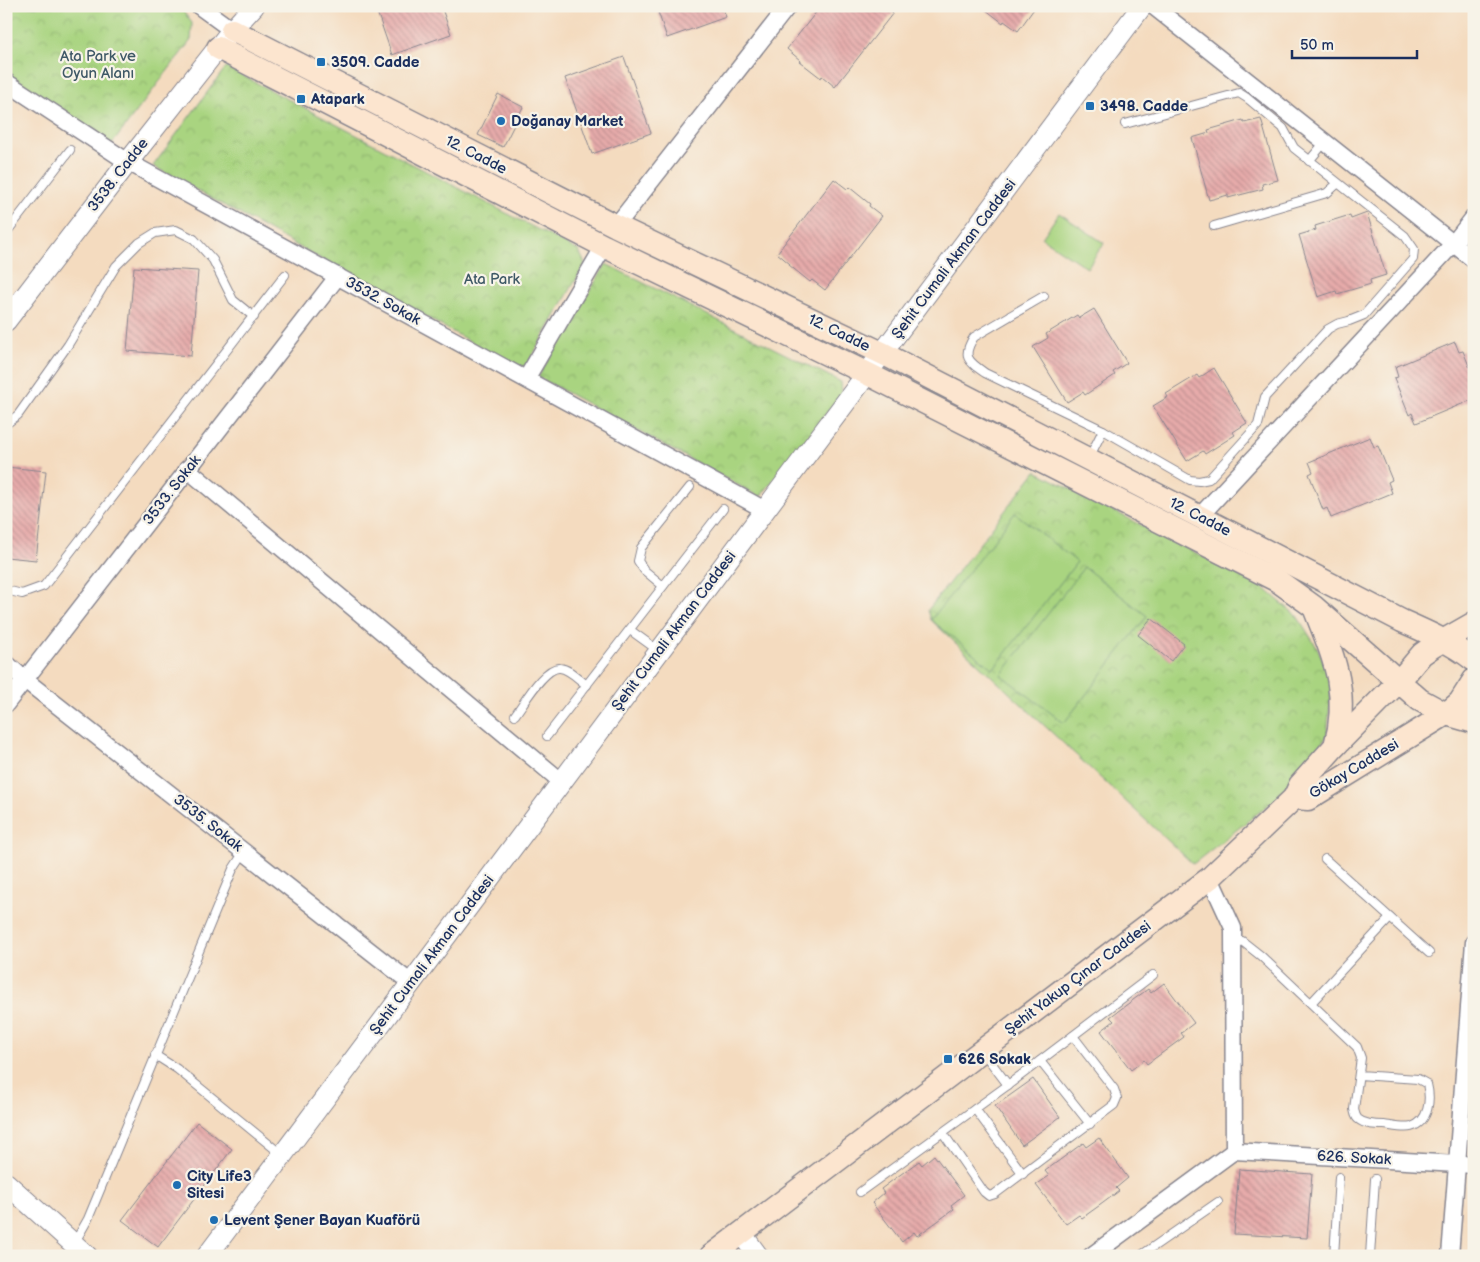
<svg xmlns="http://www.w3.org/2000/svg" width="1480" height="1262" font-family="'Balsamiq Sans',sans-serif">
	<style>
		.park { fill: url(#park-crowns); stroke: #62826f }
		.pitch { fill: #a9d480; stroke: #62826f }
		.building { fill: url(#building-back-hatch) }
		.lines { fill: none; stroke-linecap: round; stroke-linejoin: round }
		.service-casing { stroke: #88858e; stroke-width: 10 }
		.minor-casing { stroke: #88858e; stroke-width: 19 }
		.tertiary-casing { stroke: #88858e; stroke-width: 22 }
		.secondary-casing { stroke: #88858e; stroke-width: 25 }
		.service { stroke: #fff; stroke-width: 8 }
		.minor { stroke: #fff; stroke-width: 16 }
		.tertiary { stroke: #fff; stroke-width: 20 }
		.secondary { stroke: #fce5cf; stroke-width: 22 }
		.poi-dot { fill: #1f6fb2; stroke: #f7f3e8; stroke-width: 2 }
		.labels { text-anchor: middle; dominant-baseline: central; stroke-width: 4.5; stroke-linejoin: round; paint-order: stroke }
		.park-label { font-size: 15px; fill: #3e5866; stroke: #f7f3e8 }
		.poi-label { font-size: 15px; font-weight: bold; fill: #1b2f5e; stroke: #f7f3e8; text-anchor: start }
		.street-label { font-size: 15px; fill: #1b2f5e; stroke: #f7f3e8 }
	</style>
	<defs>
		<pattern id="park-crowns" width="20" height="18" patternUnits="userSpaceOnUse" patternTransform="scale(1.25)"><rect width="20" height="18" fill="#a9d480"/><path d="M2 6a3 3 0 1 1 6 0M12 15a3 3 0 1 1 6 0" fill="none" stroke="#91b671"/></pattern>
		<pattern id="building-back-hatch" width="6" height="6" patternUnits="userSpaceOnUse" patternTransform="scale(1.25)"><rect width="6" height="6" fill="#e7abaa"/><path d="M-1 5l2 2M0 0l6 6M5-1l2 2" fill="none" stroke="#ba8c8e"/></pattern>
	</defs>
	<rect width="100%" height="100%" fill="#f7f3e8"/>
	<filter id="ink" filterUnits="userSpaceOnUse"><feTurbulence type="fractalNoise" baseFrequency=".02" numOctaves="2"/><feDisplacementMap in="SourceGraphic" scale="10" xChannelSelector="R" yChannelSelector="G"/><feConvolveMatrix kernelMatrix="1 2 1 2 8 2 1 2 1" color-interpolation-filters="sRGB"/></filter>
	<filter id="wash" filterUnits="userSpaceOnUse"><feTurbulence type="fractalNoise" baseFrequency=".0096" numOctaves="4" result="noise"/><feDisplacementMap in="SourceGraphic" scale="20" xChannelSelector="R" yChannelSelector="G"/><feGaussianBlur stdDeviation="1.12" result="paint"/><feColorMatrix in="noise" values="0 0 0 0 0 0 0 0 0 0 0 0 0 0 0 0 0 1.4 0 .05"/><feComposite in="paint" operator="in"/></filter>
	<g filter="url(#wash)">
		<rect width="100%" height="100%" fill="#f4dbbf"/>
		<!-- park -->
		<g class="park">
			<path d="M6,6H176L182,10L192,23L191,40L112,144L6,75Z"/>
			<path d="M226,67L579,251L585,264L527,365L518,368L153,166Z"/>
			<path d="M606,264L841,382L842,393L760,497L538,377Z"/>
			<path d="M1036,471L1264,588L1297,616L1318,649L1332,682L1327,736L1309,766L1276,799L1193,864L931,620L928,610Z"/>
		</g>
		<!-- pitch -->
		<g class="pitch">
			<path d="M1059,213L1104,243L1087,268L1042,238Z"/>
			<path d="M1015,513L1077,562L993,669L931,620Z"/>
			<path d="M1084,567L1147,616L1064,723L1001,675Z"/>
		</g>
		<g id="blocks">
			<!-- building -->
			<g class="building">
				<path d="M375,6H441L451,34L392,55Z"/>
				<path d="M656,6H722L726,17L667,38Z"/>
				<path d="M821,6H885L893,13L835,87L822,76L821,78L799,61L800,60L787,49Z"/>
				<path d="M981,6H1036L1018,31L1004,21L1003,23Z"/>
				<path d="M624,57L651,133L592,154L565,78Z"/>
				<path d="M498,94L523,107L503,147L478,135Z"/>
				<path d="M1261,119L1278,180L1262,184L1263,189L1228,198V195L1209,200L1192,138L1209,133L1208,130L1243,120L1244,123Z"/>
				<path d="M834,179L847,189L849,187L870,204L869,206L882,216L825,290L812,280L810,282L789,265L790,264L777,253Z"/>
				<path d="M1367,213L1386,275L1370,280L1371,284L1337,294L1336,291L1318,297L1299,235L1316,230L1315,226L1350,215L1351,219Z"/>
				<path d="M134,267L198,271L191,356L127,351Z"/>
				<path d="M1094,309L1127,363L1113,372L1115,375L1085,395L1083,392L1067,402L1033,347L1048,338L1046,334L1077,315L1079,318Z"/>
				<path d="M1455,342L1459,352L1463,351L1474,378V399L1416,423L1412,413L1409,415L1394,378L1398,377L1395,367Z"/>
				<path d="M1214,368L1247,423L1233,432L1235,435L1205,454L1203,451L1187,461L1153,406L1168,397L1166,394L1197,375L1199,378Z"/>
				<path d="M1370,437L1374,447L1378,446L1392,480L1388,482L1392,493L1331,518L1327,508L1323,510L1309,474L1313,472L1309,462Z"/>
				<path d="M6,467L46,471L36,560L6,557Z"/>
				<path d="M1151,618L1184,644L1171,661L1138,635Z"/>
				<path d="M1164,983L1194,1023L1181,1033L1184,1037L1147,1064L1144,1060L1131,1070L1101,1031L1114,1021L1110,1017L1148,989L1151,993Z"/>
				<path d="M1033,1079L1060,1117L1022,1145L995,1106Z"/>
				<path d="M197,1122L232,1149L158,1247L122,1220Z"/>
				<path d="M1099,1138L1128,1178L1116,1188L1119,1191L1103,1203L1082,1218L1079,1215L1066,1224L1036,1185L1049,1176L1045,1171L1083,1143L1086,1147Z"/>
				<path d="M934,1155L964,1195L951,1205L954,1209L938,1221L917,1236L914,1232L902,1242L872,1203L884,1193L881,1189L897,1177L919,1161L922,1165Z"/>
				<path d="M1239,1169L1312,1174L1307,1238L1234,1234Z"/>
			</g>
		</g>
	</g>
	<g filter="url(#ink)">
		<use href="#blocks" fill-opacity="0" stroke="#88858e" stroke-width="1"/>
		<g class="lines">
			<!-- service casing -->
			<g class="service-casing">
				<g id="service">
					<path d="M1309,161L1325,142"/>
					<path d="M1214,226L1327,193L1337,184"/>
					<path d="M6,233L70,150"/>
					<path d="M1044,296L974,337C961,357 969,362 985,373L1103,430L1190,480L1199,481L1209,479L1258,425L1265,397L1328,329L1337,324L1349,321L1364,315L1413,259L1414,249L1405,236L1294,148L1283,128L1247,98L1239,93L1125,124"/>
					<path d="M6,424L18,415L68,345L116,266L139,243L155,233L176,230L194,239L213,260L233,300L254,317"/>
					<path d="M1089,458L1103,430"/>
					<path d="M663,586L644,570L638,561L641,548L690,487"/>
					<path d="M6,590L22,594L44,586L285,275"/>
					<path d="M630,630L659,651"/>
					<path d="M515,715C524,703 545,666 560,668C570,669 579,680 587,685"/>
					<path d="M547,736L723,509"/>
					<path d="M1325,859L1429,953"/>
					<path d="M1233,940L1242,941L1261,956L1357,1047L1361,1058L1354,1109C1355,1113 1355,1116 1358,1119C1365,1125 1376,1125 1384,1125C1392,1126 1404,1129 1411,1127C1429,1122 1431,1099 1427,1084L1418,1079L1359,1075"/>
					<path d="M1311,1003L1390,918"/>
					<path d="M983,1052L1008,1085"/>
					<path d="M155,1055L177,1069L281,1154"/>
					<path d="M1040,1061L1090,1124"/>
					<path d="M975,1109L1023,1174"/>
					<path d="M943,1133L984,1192L989,1196L995,1194L1114,1105L1117,1098L1114,1089L1073,1036"/>
					<path d="M860,1192L1008,1085L1153,975"/>
					<path d="M75,1242L88,1219L233,869L244,852"/>
					<path d="M1140,1256L1218,1202"/>
					<path d="M1334,1256L1339,1177"/>
					<path d="M1370,1256L1375,1179"/>
				</g>
			</g>
			<!-- minor casing -->
			<g class="minor-casing">
				<g id="minor">
					<path d="M199,6L232,30"/>
					<path d="M1153,6L1474,260"/>
					<path d="M6,82L128,162L765,510"/>
					<path d="M616,226L788,6"/>
					<path d="M526,379L604,246"/>
					<path d="M187,469L562,782"/>
					<path d="M1199,517L1453,244L1474,217"/>
					<path d="M6,663L25,680L411,983"/>
					<path d="M6,704L338,276"/>
					<path d="M1234,1151L1474,1165"/>
					<path d="M1091,1256L1234,1151L1233,928L1210,878"/>
					<path d="M1450,1256L1474,942"/>
				</g>
			</g>
			<!-- tertiary casing -->
			<g class="tertiary-casing">
				<g id="tertiary">
					<path d="M6,321L128,162L232,30L254,6"/>
					<path d="M6,1183L87,1256"/>
					<path d="M741,1233L758,1256"/>
					<path d="M207,1256C518,839 832,424 1142,6"/>
				</g>
			</g>
			<!-- secondary casing -->
			<g class="secondary-casing">
				<g id="secondary">
					<path d="M232,30L616,226L884,354L1402,621C1427,632 1452,643 1474,660"/>
					<path d="M218,48L604,246L868,374L1278,581L1314,607L1420,700L1446,714L1474,722"/>
					<path d="M1315,610C1334,658 1350,694 1335,746"/>
					<path d="M1294,798L1308,799L1446,714L1460,702L1474,680"/>
					<path d="M711,1256L1210,878L1294,798L1300,785L1335,746L1400,680L1422,654L1432,647L1474,623"/>
				</g>
			</g>
			<!-- service -->
			<use href="#service" class="service"/>
			<!-- minor -->
			<use href="#minor" class="minor"/>
			<!-- tertiary -->
			<use href="#tertiary" class="tertiary"/>
			<!-- secondary -->
			<use href="#secondary" class="secondary"/>
		</g>
	</g>
	<!-- markers -->
	<g class="poi-dot">
		<rect x="316" y="57" width="10" height="10" rx="2.5"/>
		<rect x="296" y="94" width="10" height="10" rx="2.5"/>
		<rect x="1085" y="101" width="10" height="10" rx="2.5"/>
		<circle cx="501" cy="121" r="5"/>
		<rect x="943" y="1054" width="10" height="10" rx="2.5"/>
		<circle cx="177" cy="1185" r="5"/>
		<circle cx="214" cy="1220" r="5"/>
	</g>
	<g class="labels">
		<!-- park labels -->
		<g class="park-label">
			<text x="98" y="56">Ata Park ve<tspan x="98" dy="17">Oyun Alanı</tspan></text>
			<text x="492" y="279">Ata Park</text>
		</g>
		<!-- poi labels -->
		<g class="poi-label">
			<text x="331" y="62">3509. Cadde</text>
			<text x="311" y="99">Atapark</text>
			<text x="1100" y="106">3498. Cadde</text>
			<text x="511" y="121">Doğanay Market</text>
			<text x="958" y="1059">626 Sokak</text>
			<text x="187" y="1176">City Life3<tspan x="187" dy="17">Sitesi</tspan></text>
			<text x="224" y="1220">Levent Şener Bayan Kuaförü</text>
		</g>
		<!-- street labels -->
		<g class="street-label">
			<text transform="translate(476 155) rotate(27)">12. Cadde</text>
			<text transform="translate(118 175) rotate(-52)">3538. Cadde</text>
			<text transform="translate(954 259) rotate(-53)">Şehit Cumali Akman Caddesi</text>
			<text transform="translate(383 301) rotate(29)">3532. Sokak</text>
			<text transform="translate(839 333) rotate(26)">12. Cadde</text>
			<text transform="translate(172 490) rotate(-52)">3533. Sokak</text>
			<text transform="translate(1200 517) rotate(27)">12. Cadde</text>
			<text transform="translate(674 631) rotate(-53)">Şehit Cumali Akman Caddesi</text>
			<text transform="translate(1354 769) rotate(-31)">Gökay Caddesi</text>
			<text transform="translate(208 823) rotate(38)">3535. Sokak</text>
			<text transform="translate(432 955) rotate(-53)">Şehit Cumali Akman Caddesi</text>
			<text transform="translate(1078 978) rotate(-37)">Şehit Yakup Çınar Caddesi</text>
			<text transform="translate(1354 1158) rotate(3)">626. Sokak</text>
		</g>
	</g>
	<!-- margin -->
	<rect width="1480" height="1262" fill="none" stroke="#f7f3e8" stroke-width="25"/>
	<!-- scale -->
	<path d="M1292 50v8h125v-8" fill="none" stroke="#1b2f5e" stroke-width="2.5"/>
	<text x="1300" y="50" font-size="15" fill="#1b2f5e" stroke="#f7f3e8" stroke-width="4" paint-order="stroke">50 m</text>
</svg>
